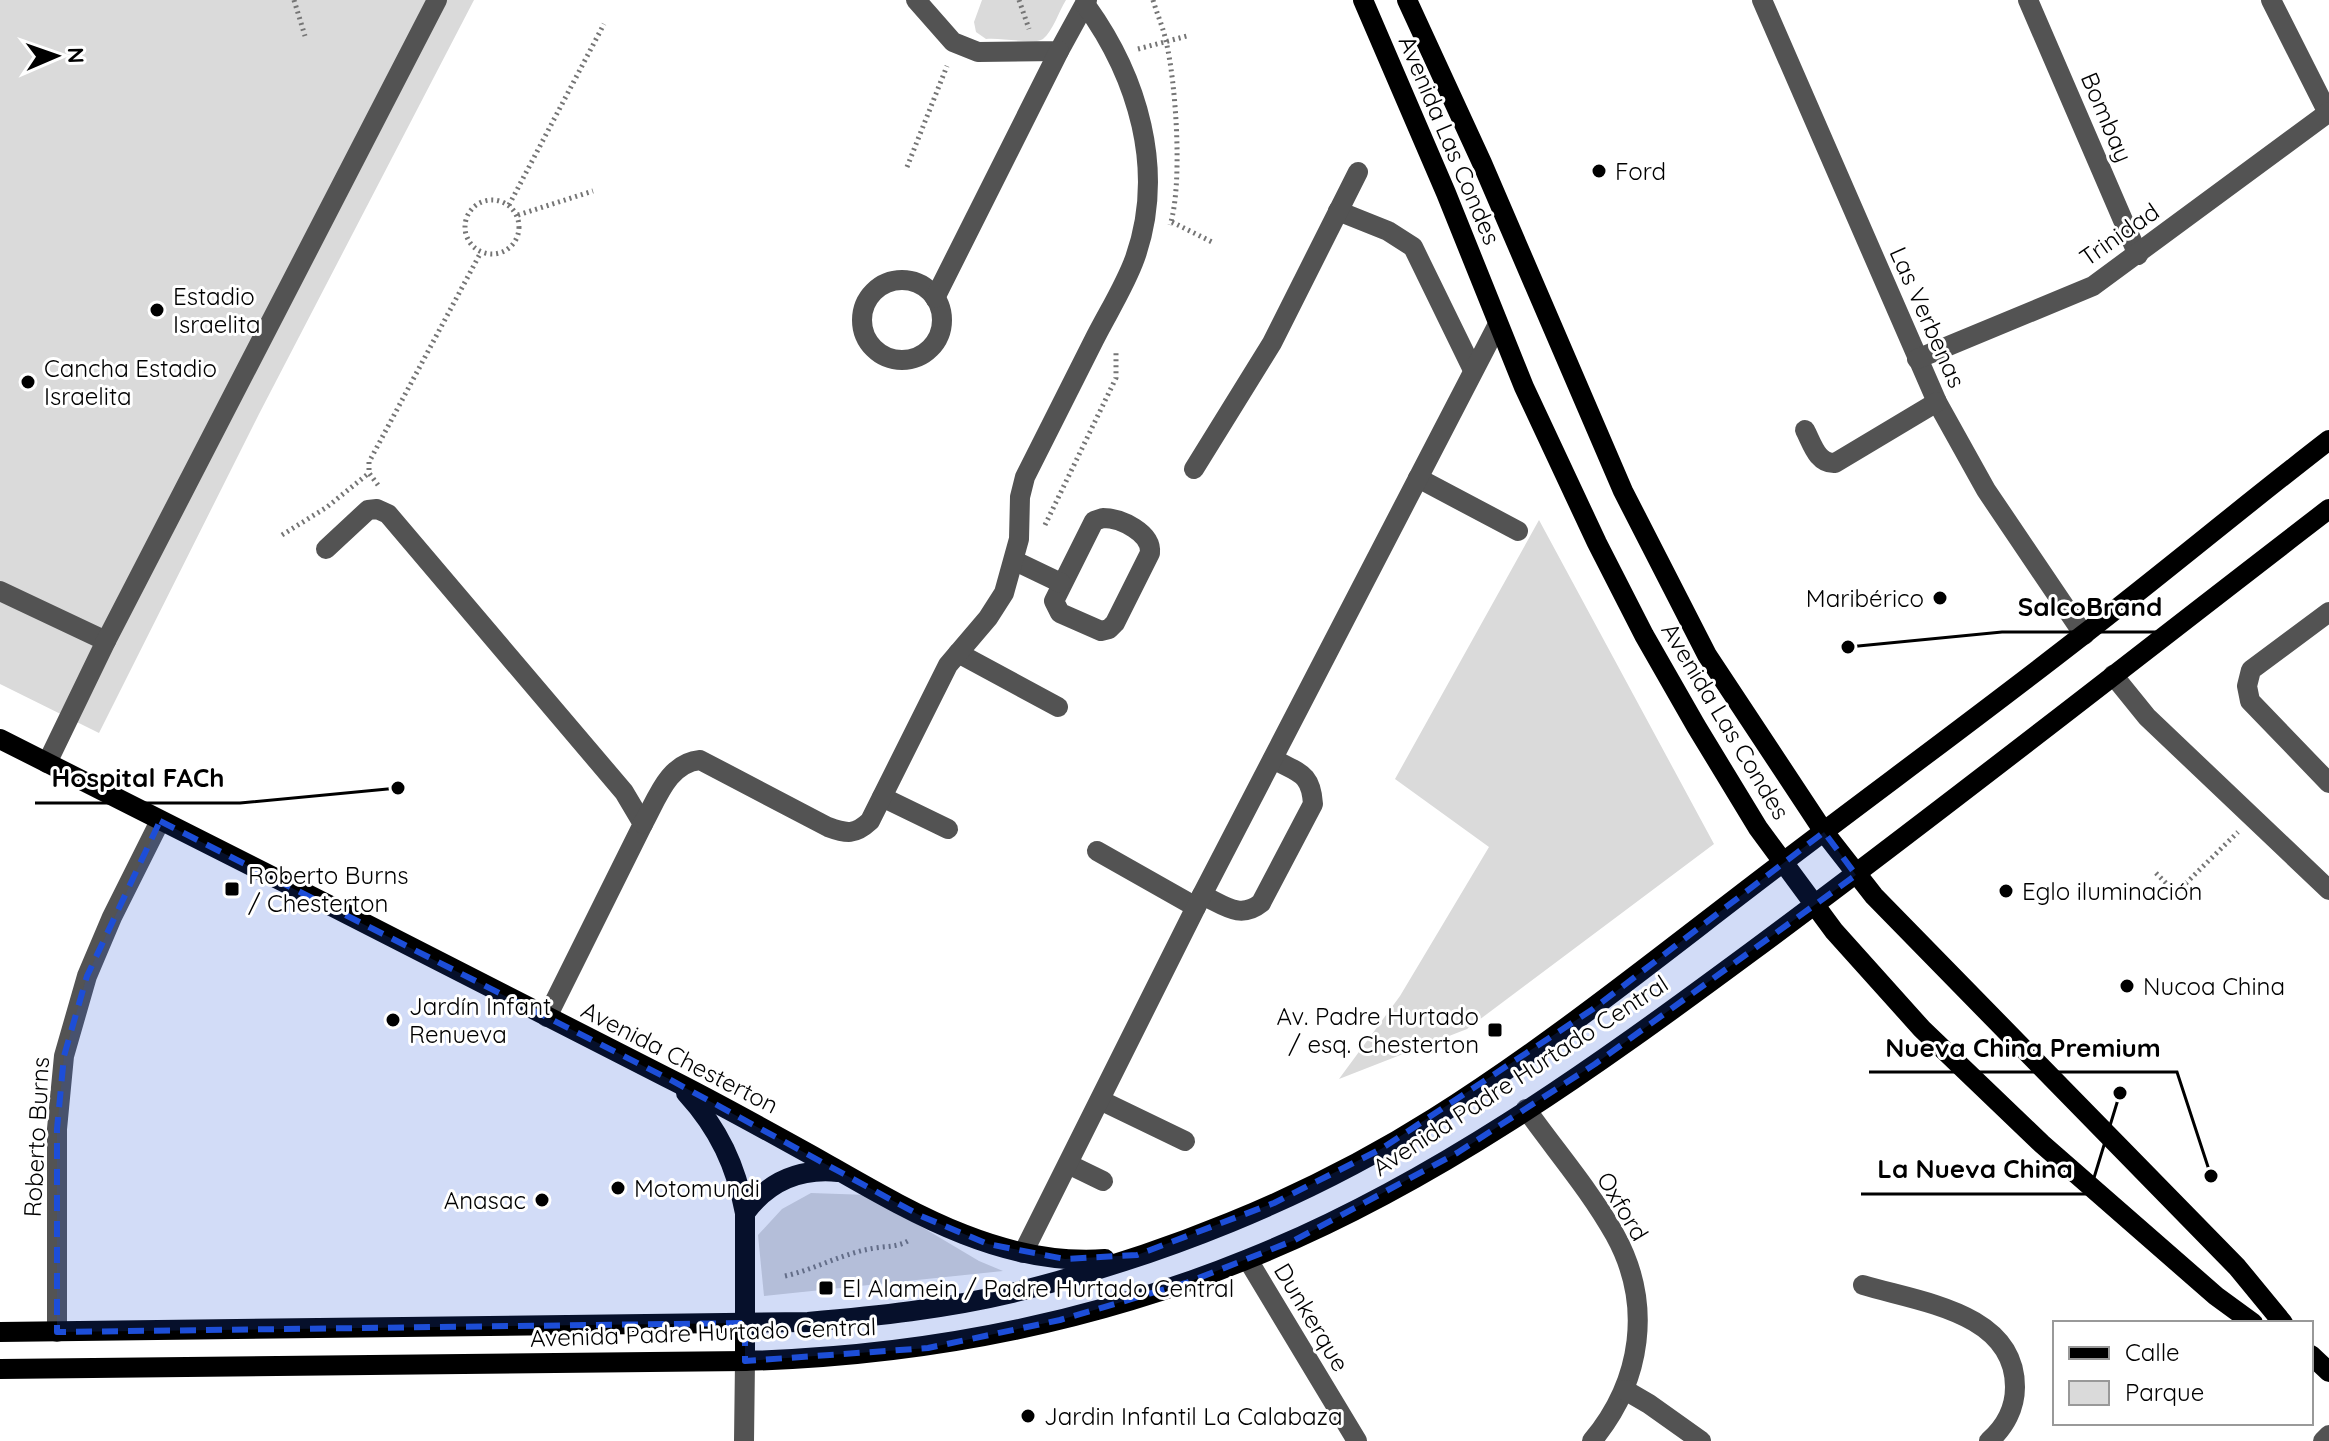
<svg xmlns="http://www.w3.org/2000/svg" width="2329" height="1441" font-family="Quicksand,sans-serif">
	<style>
		.green { fill: #dadada }
		.lines { fill: none; stroke-linecap: round; stroke-linejoin: round }
		.path { stroke: #757575; stroke-width: 5; stroke-dasharray: 2 4; stroke-linecap: butt }
		.minor { stroke: #535353; stroke-width: 20 }
		.major { stroke: #000; stroke-width: 20 }
		.marked { fill: #1d4ed8; fill-opacity: 0.2; stroke: #1d4ed8; stroke-width: 6; stroke-dasharray: 16 10; stroke-linejoin: round }
		.poi-dot { fill: #000; stroke: #fff; stroke-width: 3 }
		.labels { text-anchor: middle; dominant-baseline: central; stroke-width: 6; stroke-linejoin: round; paint-order: stroke }
		.street-label { font-size: 24px; fill: #000; stroke: #fff }
		.poi-label { font-size: 24px; fill: #000; stroke: #fff; text-anchor: start }
		.leader { fill: none; stroke: #000; stroke-width: 3 }
		.callout-dot { fill: #000; stroke: #fff; stroke-width: 3 }
		.callout-label { font-size: 26px; text-anchor: middle; font-weight: bold; fill: #000; stroke: #fff; stroke-width: 6; stroke-linejoin: round; paint-order: stroke }
	</style>
	<rect width="100%" height="100%" fill="#fff"/>
	<!-- green -->
	<g class="green">
		<path d="M0,0H474L259,414L99,733L0,684Z"/>
		<path d="M982,0H1066C1059,11 1053,31 1043,39C1035,45 1000,37 986,39L976,32L974,22Z"/>
		<path d="M1539,520L1714,844L1467,1029L1339,1079L1400,996L1489,847L1395,779Z"/>
		<path d="M811,1193L868,1195L979,1261L1003,1271L764,1296L758,1235L782,1209Z"/>
	</g>
	<g class="lines">
		<!-- path -->
		<g class="path">
			<path d="M294,0L305,36"/>
			<path d="M1019,0L1029,29"/>
			<path d="M1153,0C1157,14 1163,27 1166,41C1176,83 1183,185 1170,225"/>
			<path d="M1138,49L1187,36"/>
			<path d="M907,167L947,66"/>
			<circle cx="492" cy="227" r="27"/>
			<path d="M509,205L604,24"/>
			<path d="M518,215L593,191"/>
			<path d="M1172,222L1212,242"/>
			<path d="M378,485L369,473V462L481,252"/>
			<path d="M1045,525L1116,378V352"/>
			<path d="M282,535L327,507L369,473"/>
			<path d="M2156,873L2176,893L2238,832"/>
			<path d="M785,1276C816,1269 843,1253 875,1248C888,1246 900,1247 911,1239"/>
		</g>
		<!-- minor -->
		<g class="minor">
			<path d="M916,0L953,42L978,52L1059,51L1087,0"/>
			<path d="M1762,0L1937,402L1986,490L2084,635"/>
			<path d="M2028,0L2138,255"/>
			<path d="M2271,0L2328,113"/>
			<path d="M1338,211L1388,231L1413,247L1473,370"/>
			<circle cx="902" cy="320" r="40"/>
			<path d="M935,298L1059,51"/>
			<path d="M1917,359L2093,286L2329,112"/>
			<path d="M1805,430C1812,443 1817,464 1835,463L1937,402"/>
			<path d="M1194,469L1272,343L1358,172"/>
			<path d="M1418,478L1518,531"/>
			<path d="M1103,518C1121,518 1152,533 1150,553L1115,623L1109,629L1101,631L1060,613L1054,601L1094,521Z"/>
			<path d="M326,549L368,510L377,509L388,514L624,792L643,824L547,1017"/>
			<path d="M1015,561L1061,583"/>
			<path d="M0,591L106,641"/>
			<path d="M2329,612L2251,670L2247,686L2250,701L2329,783"/>
			<path d="M958,653L1058,707"/>
			<path d="M2113,675L2147,717L2329,890"/>
			<path d="M47,763L106,641L437,0"/>
			<path d="M882,797L948,829"/>
			<path d="M643,824C657,799 668,763 700,760L828,827C847,834 855,835 870,821L948,665L988,618L1004,593L1019,539L1020,497L1025,477C1048,432 1071,386 1094,340C1107,314 1125,286 1135,258C1166,170 1138,77 1085,4"/>
			<path d="M1097,851L1196,907"/>
			<path d="M1202,895C1224,905 1240,920 1261,903L1313,804C1311,772 1298,773 1273,759"/>
			<path d="M1100,1100L1185,1141"/>
			<path d="M1526,1109C1555,1150 1590,1190 1615,1235C1653,1304 1642,1381 1592,1441"/>
			<path d="M1068,1164L1103,1181"/>
			<path d="M1023,1253L1202,895L1498,324"/>
			<path d="M1248,1260L1357,1441"/>
			<path d="M1863,1285C1919,1302 2015,1312 2015,1387C2015,1408 2005,1427 1989,1441"/>
			<path d="M57,1332V1129L64,1056L87,976L112,917L160,821"/>
			<path d="M1625,1390L1649,1404L1701,1441"/>
			<path d="M744,1441L745,1361"/>
			<path d="M2323,1441L2329,1435"/>
		</g>
		<!-- major -->
		<g class="major">
			<path d="M1363,0L1446,193L1524,387L1597,543L1644,635L1696,726L1758,828L1834,931L1922,1029L2042,1144L2216,1296L2253,1323"/>
			<path d="M1407,0L1482,163L1623,491L1707,655L1824,832L1874,896L2237,1267L2283,1323"/>
			<path d="M0,739C223,850 444,964 666,1077C716,1102 764,1129 813,1156C903,1207 997,1267 1105,1259"/>
			<path d="M686,1093C719,1129 736,1166 745,1213V1361"/>
			<path d="M745,1213C768,1182 799,1168 838,1172"/>
			<path d="M0,1332L808,1322C877,1316 945,1309 1012,1293C1159,1257 1306,1199 1434,1118C1556,1041 1667,950 1782,863C1882,787 1983,713 2083,635C2166,571 2246,504 2329,440"/>
			<path d="M2311,1355L2329,1372"/>
			<path d="M0,1369L745,1361C920,1356 1086,1325 1248,1259C1431,1186 1594,1068 1751,952C1946,808 2136,657 2329,509"/>
		</g>
	</g>
	<!-- marked area -->
	<path class="marked" d="M160,821L669,1079L921,1216L988,1244L1065,1259L1137,1255L1274,1203L1381,1149L1593,1009L1824,832L1856,875L1595,1064L1457,1153L1295,1240L1186,1283L1060,1320L928,1348L745,1361V1323L57,1332V1129L64,1056L87,976Z"/>
	<!-- markers -->
	<g class="poi-dot">
		<circle cx="1599" cy="171" r="8"/>
		<circle cx="157" cy="310" r="8"/>
		<circle cx="28" cy="382" r="8"/>
		<circle cx="1940" cy="598" r="8"/>
		<rect x="224" y="881" width="16" height="16" rx="4"/>
		<circle cx="2006" cy="891" r="8"/>
		<circle cx="2127" cy="986" r="8"/>
		<circle cx="393" cy="1020" r="8"/>
		<rect x="1487" y="1022" width="16" height="16" rx="4"/>
		<circle cx="618" cy="1188" r="8"/>
		<circle cx="542" cy="1200" r="8"/>
		<rect x="818" y="1280" width="16" height="16" rx="4"/>
		<circle cx="1028" cy="1416" r="8"/>
	</g>
	<g class="labels">
		<!-- street labels -->
		<g class="street-label">
			<text transform="translate(2107 117) rotate(67)">Bombay</text>
			<text transform="translate(1450 140) rotate(67)">Avenida Las Condes</text>
			<text transform="translate(2119 234) rotate(-35)">Trinidad</text>
			<text transform="translate(1928 317) rotate(66)">Las Verbenas</text>
			<text transform="translate(1726 721) rotate(59)">Avenida Las Condes</text>
			<text transform="translate(680 1057) rotate(27)">Avenida Chesterton</text>
			<text transform="translate(1520 1075) rotate(-33)">Avenida Padre Hurtado Central</text>
			<text transform="translate(36 1137) rotate(-87)">Roberto Burns</text>
			<text transform="translate(1623 1206) rotate(59)">Oxford</text>
			<text transform="translate(1312 1317) rotate(59)">Dunkerque</text>
			<text transform="translate(703 1332) rotate(-2)">Avenida Padre Hurtado Central</text>
		</g>
		<!-- poi labels -->
		<g class="poi-label">
			<text x="1615" y="171">Ford</text>
			<text x="173" y="296">Estadio<tspan x="173" dy="28">Israelita</tspan></text>
			<text x="44" y="368">Cancha Estadio<tspan x="44" dy="28">Israelita</tspan></text>
			<text x="1924" y="598" text-anchor="end">Maribérico</text>
			<text x="248" y="875">Roberto Burns<tspan x="248" dy="28">/ Chesterton</tspan></text>
			<text x="2022" y="891">Eglo iluminación</text>
			<text x="2143" y="986">Nucoa China</text>
			<text x="409" y="1006">Jardín Infant<tspan x="409" dy="28">Renueva</tspan></text>
			<text x="1479" y="1016" text-anchor="end">Av. Padre Hurtado<tspan x="1479" dy="28">/ esq. Chesterton</tspan></text>
			<text x="634" y="1188">Motomundi</text>
			<text x="526" y="1200" text-anchor="end">Anasac</text>
			<text x="842" y="1288">El Alamein / Padre Hurtado Central</text>
			<text x="1044" y="1416">Jardin Infantil La Calabaza</text>
		</g>
	</g>
	<!-- callouts -->
	<path class="leader" d="M1848 647L2002 632H2178M398 788L240 803H35M2211 1176L2177 1072H1869M2120 1093L2089 1194H1861"/>
	<g class="callout-dot">
		<circle cx="1848" cy="647" r="8"/>
		<circle cx="398" cy="788" r="8"/>
		<circle cx="2211" cy="1176" r="8"/>
		<circle cx="2120" cy="1093" r="8"/>
	</g>
	<g class="callout-label">
		<text x="2090" y="616">SalcoBrand</text>
		<text x="138" y="787">Hospital FACh</text>
		<text x="2023" y="1057">Nueva China Premium</text>
		<text x="1975" y="1178">La Nueva China</text>
	</g>
	<!-- legend -->
	<rect x="2053" y="1321" width="260" height="104" fill="#ffffff" stroke="#999999" stroke-width="2"/>
	<rect x="2069" y="1347" width="40" height="12" fill="#000000" stroke="#999999" stroke-width="2"/>
	<text x="2125" y="1361" font-size="24" fill="#000000">Calle</text>
	<rect x="2069" y="1381" width="40" height="24" fill="#dadada" stroke="#999999" stroke-width="2"/>
	<text x="2125" y="1401" font-size="24" fill="#000000">Parque</text>
	<!-- north arrow -->
	<g transform="translate(56 56) rotate(88)" stroke="#ffffff" stroke-width="6" paint-order="stroke">
	<path d="M0-6L14 30L0 20L-14 30Z" fill="#000000"/>
	<text y="-12" font-size="22" font-weight="bold" text-anchor="middle" fill="#000000">N</text>
	</g>
</svg>
